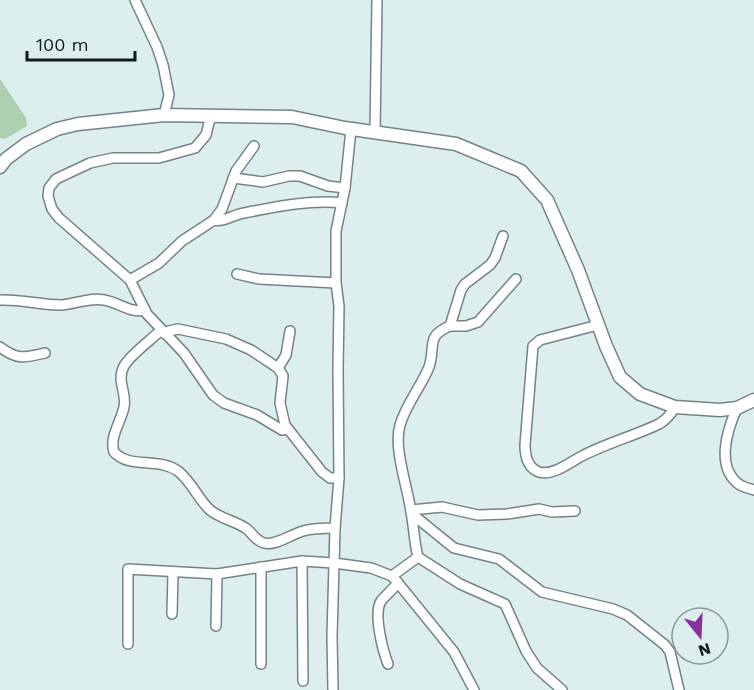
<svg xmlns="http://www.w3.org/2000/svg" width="754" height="690" font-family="'Work Sans',sans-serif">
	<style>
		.green { fill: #aecfb1 }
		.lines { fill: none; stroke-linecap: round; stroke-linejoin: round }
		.minor-casing { stroke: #748484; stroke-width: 12 }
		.major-casing { stroke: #748484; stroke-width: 15 }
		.minor { stroke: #fff; stroke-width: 9 }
		.major { stroke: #fff; stroke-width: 12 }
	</style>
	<rect width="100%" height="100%" fill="#dceeee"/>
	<!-- green -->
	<path class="green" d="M0,79L26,118L27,126L5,139L0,138Z"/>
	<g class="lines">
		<!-- minor casing -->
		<g class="minor-casing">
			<g id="minor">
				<path d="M135,0L157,47L163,65L169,95L164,115"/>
				<path d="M211,115L206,135L195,148L159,158H113L90,163L56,179L49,188L48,196L52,209L59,218L130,280L147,314L184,353L213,395L224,403L257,415L282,430L288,429"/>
				<path d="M375,132L377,0"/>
				<path d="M233,178L263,182L289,176H300L328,186L345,188"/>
				<path d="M214,220C222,223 235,214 244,213C274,207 313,199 342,203"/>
				<path d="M237,274L259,279L336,283"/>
				<path d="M130,280L159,263L182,241L214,220L222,209L236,171L254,146"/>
				<path d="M0,300C21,299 41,305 62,305C76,304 89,297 104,300C118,302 131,314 145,310"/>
				<path d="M598,325L540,340L533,346L525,445C525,456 528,468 539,472C554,476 570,462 582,456C607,443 634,436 659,424C666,420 671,414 675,407"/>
				<path d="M450,326H466L478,322L516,279"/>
				<path d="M161,330C151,340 131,354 124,366C116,381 127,392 124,407C121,422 109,437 114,452C129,469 158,457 178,471C192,482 198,499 210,510C221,519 236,521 247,529C253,534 256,541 264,543C276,546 292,534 303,531C314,528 324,528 335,528"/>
				<path d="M165,334L169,331L178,329L226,339L251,350L278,368L283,376L280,403L285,425L322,472L330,478H339"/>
				<path d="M0,347C17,360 24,358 45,353"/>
				<path d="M278,368L286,355L290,331"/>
				<path d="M737,408C727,430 715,468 740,485C744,487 750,489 754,490"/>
				<path d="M411,510L442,507L478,515L507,514L539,509L552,512L575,511"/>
				<path d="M412,514L454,548L499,559L542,592L613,609L627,615L665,645L670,652L679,690"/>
				<path d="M418,557C414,542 414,527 411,512C408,488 393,448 400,425C406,404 421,387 429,367C436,347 425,336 450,326L461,290L465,284L490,265L495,258L503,236"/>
				<path d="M302,561L303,681"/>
				<path d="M392,576L418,557L460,584L505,604L526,651L537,668L562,690"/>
				<path d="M172,614L173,572"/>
				<path d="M216,626L217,574"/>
				<path d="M128,644V569L217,574L302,561L334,563L371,568L392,576L398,583L454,652L474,690"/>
				<path d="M261,664V567"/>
				<path d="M388,664C383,651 373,614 381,601C386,595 393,589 398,583"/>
				<path d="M333,690L332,636L335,528L339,478L338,370L339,306L336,283V231L345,188L351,129"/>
			</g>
		</g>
		<!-- major casing -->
		<g class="major-casing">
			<path id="major" d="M0,167L6,159L26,144L57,129L78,124L164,115L292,117L345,128L456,144L521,171L547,200L578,270L606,346L620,377L640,394L675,407L720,410L737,408L754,400"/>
		</g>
		<!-- minor -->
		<use href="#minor" class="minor"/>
		<!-- major -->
		<use href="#major" class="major"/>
	</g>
	<!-- north arrow -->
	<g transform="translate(700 636) rotate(162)"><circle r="28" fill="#dceeee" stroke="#8b9898" stroke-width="1.5"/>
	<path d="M0-4.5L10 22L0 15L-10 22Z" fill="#87319e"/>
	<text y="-9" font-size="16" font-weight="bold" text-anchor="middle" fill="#111818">N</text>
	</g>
	<!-- scale -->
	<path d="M27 51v9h108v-9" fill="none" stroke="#111818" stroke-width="3"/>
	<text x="36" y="51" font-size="18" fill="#111818" stroke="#dceeee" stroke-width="4.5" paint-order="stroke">100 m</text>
</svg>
